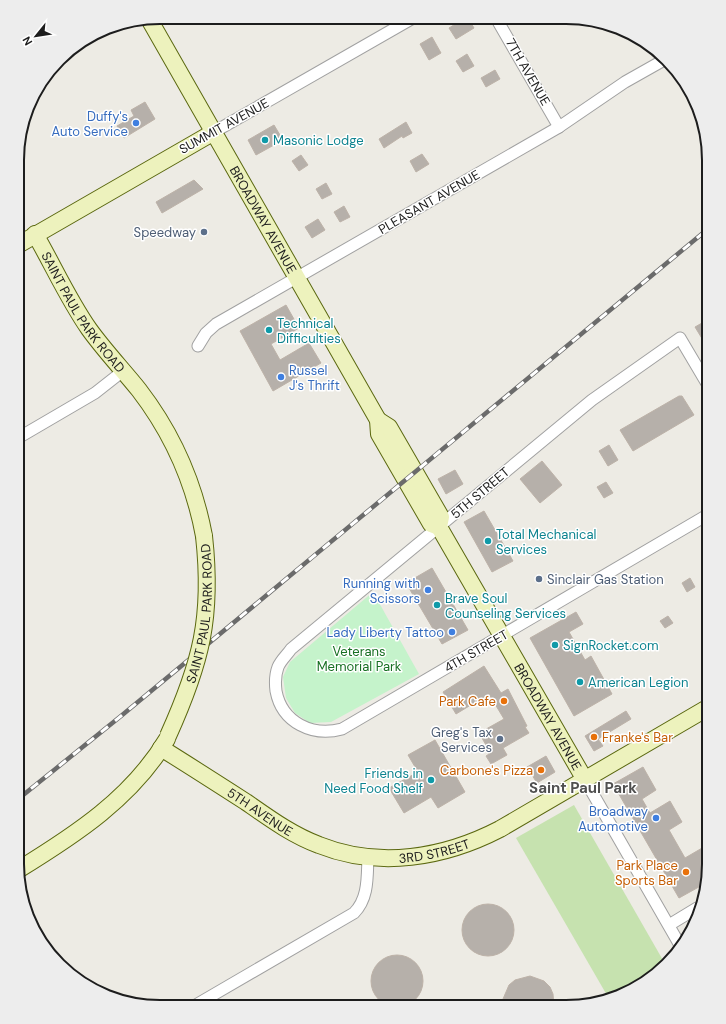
<svg xmlns="http://www.w3.org/2000/svg" width="726" height="1024" font-family="'DM Sans',sans-serif">
	<style>
		.grass { fill: #c6e2af }
		.park { fill: #c5f3cb }
		.building { fill: #b6b0aa; stroke: #bdb2a8 }
		.lines { fill: none; stroke-linecap: round; stroke-linejoin: round }
		.street-casing { stroke: #a1a1a1; stroke-width: 13 }
		.secondary-casing { stroke: #5b6810; stroke-width: 18 }
		.street { stroke: #fff; stroke-width: 11 }
		.secondary { stroke: #edf2bd; stroke-width: 16 }
		.rail-casing { stroke: #6b6b6b; stroke-width: 4.5 }
		.rail { stroke: #fff; stroke-width: 3; stroke-dasharray: 9; stroke-linecap: butt }
		.secondary-bridge-casing { stroke: #5b6810; stroke-width: 18; stroke-linecap: butt }
		.secondary-bridge { stroke: #edf2bd; stroke-width: 16 }
		.shop-dot { fill: #3f7fe0; stroke: #fff; stroke-width: 1.5 }
		.culture-dot { fill: #0f9aa8; stroke: #fff; stroke-width: 1.5 }
		.service-dot { fill: #5c6f8a; stroke: #fff; stroke-width: 1.5 }
		.food-dot { fill: #e8710a; stroke: #fff; stroke-width: 1.5 }
		.labels { text-anchor: middle; dominant-baseline: central; stroke-width: 3; stroke-linejoin: round; paint-order: stroke }
		.street-label { font-size: 13px; fill: #1d1d1d; stroke: #fff }
		.shop-label { font-size: 13px; fill: #366cbe; stroke: #fff; text-anchor: end }
		.culture-label { font-size: 13px; fill: #0d838f; stroke: #fff; text-anchor: start }
		.service-label { font-size: 13px; fill: #4e5e75; stroke: #fff; text-anchor: end }
		.park-label { font-size: 13px; fill: #176f22; stroke: #fff }
		.food-label { font-size: 13px; fill: #c56008; stroke: #fff; text-anchor: end }
		.quarter-label { font-size: 15px; font-weight: bold; fill: #505050; stroke: #fff }
		.rim { fill: none; stroke: #1d1d1d; stroke-width: 2 }
	</style>
	<rect width="100%" height="100%" fill="#edebe4"/>
	<!-- grass -->
	<path class="grass" d="M574,805L664,962L629,992L608,997L516,838Z"/>
	<!-- park -->
	<path class="park" d="M373,592L419,674L331,722L310,723L295,713L286,698L283,677L290,662Z"/>
	<!-- building -->
	<g class="building">
		<path d="M465,18H468L474,28L456,39L449,28Z"/>
		<path d="M432,37L441,53L429,60L420,44Z"/>
		<path d="M467,54L474,66L463,72L456,61Z"/>
		<path d="M495,70L500,79L486,87L481,78Z"/>
		<path d="M145,102L155,119L124,138L117,126L134,116L131,110Z"/>
		<path d="M406,122L412,133L403,138L402,136L384,148L379,139Z"/>
		<path d="M274,125L283,140L256,155L248,140Z"/>
		<path d="M422,154L429,164L416,172L410,161Z"/>
		<path d="M301,155L308,165L299,171L292,161Z"/>
		<path d="M194,180L203,189L162,213L156,202Z"/>
		<path d="M326,183L332,194L322,199L316,189Z"/>
		<path d="M344,206L350,217L340,222L334,212Z"/>
		<path d="M318,219L325,230L312,238L305,227Z"/>
		<path d="M286,305L299,328L271,344L280,360L309,343L321,363L273,391L240,331Z"/>
		<path d="M709,319V350L695,327Z"/>
		<path d="M679,396H682L694,415L633,451L620,430Z"/>
		<path d="M609,445L618,460L608,466L599,451Z"/>
		<path d="M542,461L562,485L540,503L520,479Z"/>
		<path d="M455,470L463,484L446,494L438,479Z"/>
		<path d="M606,482L613,493L604,498L597,487Z"/>
		<path d="M484,511L513,561L492,572L464,522Z"/>
		<path d="M432,568L468,630L442,644L406,583Z"/>
		<path d="M690,578L695,587L687,592L682,583Z"/>
		<path d="M576,612L583,624L569,632L585,660L591,656L612,694L574,716L530,638Z"/>
		<path d="M668,616L673,623L665,628L660,621Z"/>
		<path d="M484,666L501,693L508,689L527,726L525,727L529,733L503,748L507,755L491,764L486,756L489,754L484,746L486,745L479,733L504,719L489,694L456,714L443,692Z"/>
		<path d="M626,711L631,719L598,739L603,746L594,751L585,736Z"/>
		<path d="M435,740L465,792L438,808L431,797L404,813L389,788L418,772L408,755Z"/>
		<path d="M546,756L555,772L537,783L527,767Z"/>
		<path d="M643,767L656,790L642,799L650,813L670,801L682,822L669,830L685,858L709,844V874L706,883L679,898L613,784Z"/>
		<circle cx="488" cy="930" r="26"/>
		<circle cx="397" cy="981" r="26"/>
		<path d="M530,976L544,981L550,987L553,994L554,1007H503V999L509,985L515,980Z"/>
	</g>
	<g class="lines">
		<!-- street casing -->
		<g class="street-casing">
			<g id="street">
				<path d="M496,18L559,127"/>
				<path d="M214,132L413,18"/>
				<path d="M198,346L206,333L216,324L559,127L625,82L664,60"/>
				<path d="M18,438L95,393L123,371"/>
				<path d="M709,514L342,729C313,737 282,723 276,691C275,683 275,675 278,667C281,660 287,655 291,649L592,400L680,338L709,387"/>
				<path d="M585,780L681,947"/>
				<path d="M669,925L697,908"/>
				<path d="M194,1006L354,913C369,898 367,876 368,857"/>
			</g>
		</g>
		<!-- secondary casing -->
		<g class="secondary-casing">
			<g id="secondary">
				<path id="s1" d="M149,19L378,420L379,434L431,524L439,527"/>
				<path id="s2" d="M35,234C53,265 68,299 89,329C104,350 123,370 139,390C172,433 194,482 204,536"/>
				<path d="M18,245L214,132"/>
				<path id="s3" d="M378,420L389,427L441,517L439,527L585,780"/>
				<path id="s4" d="M161,748C190,766 218,784 246,802C269,818 292,835 319,845C379,869 444,858 500,829L709,707"/>
				<path d="M18,870C75,835 132,798 167,739"/>
			</g>
		</g>
		<!-- street -->
		<use href="#street" class="street"/>
		<!-- secondary -->
		<use href="#secondary" class="secondary"/>
		<!-- rail casing -->
		<g class="rail-casing">
			<path id="rail" d="M17,800L121,716L709,228"/>
		</g>
		<!-- rail -->
		<use href="#rail" class="rail"/>
		<!-- secondary-bridge casing -->
		<g class="secondary-bridge-casing">
			<g id="secondary-bridge">
				<path id="s5" d="M168,736C201,663 213,617 204,536"/>
			</g>
		</g>
		<!-- secondary-bridge -->
		<use href="#secondary-bridge" class="secondary-bridge"/>
	</g>
	<!-- markers -->
	<g class="shop-dot">
		<circle cx="136" cy="123" r="4"/>
		<circle cx="281" cy="377" r="4"/>
		<circle cx="428" cy="590" r="4"/>
		<circle cx="452" cy="632" r="4"/>
		<circle cx="656" cy="818" r="4"/>
	</g>
	<g class="culture-dot">
		<circle cx="265" cy="140" r="4"/>
		<circle cx="269" cy="330" r="4"/>
		<circle cx="488" cy="541" r="4"/>
		<circle cx="437" cy="605" r="4"/>
		<circle cx="555" cy="645" r="4"/>
		<circle cx="580" cy="682" r="4"/>
		<circle cx="431" cy="780" r="4"/>
	</g>
	<g class="service-dot">
		<circle cx="204" cy="232" r="4"/>
		<circle cx="539" cy="579" r="4"/>
		<circle cx="500" cy="739" r="4"/>
	</g>
	<g class="food-dot">
		<circle cx="504" cy="701" r="4"/>
		<circle cx="594" cy="737" r="4"/>
		<circle cx="541" cy="770" r="4"/>
		<circle cx="686" cy="872" r="4"/>
	</g>
	<g class="labels">
		<!-- street labels -->
		<g class="street-label">
			<text transform="translate(528 72) rotate(60)">7TH AVENUE</text>
			<text transform="translate(224 126) rotate(-29)">SUMMIT AVENUE</text>
			<text transform="translate(429 202) rotate(-30)">PLEASANT AVENUE</text>
			<text stroke="none"><textPath href="#s1" startOffset="231">BROADWAY AVENUE</textPath></text>
			<text stroke="none"><textPath href="#s2" startOffset="92">SAINT PAUL PARK ROAD</textPath></text>
			<text transform="translate(480 493) rotate(-40)">5TH STREET</text>
			<text stroke="none"><textPath href="#s5" startOffset="128">SAINT PAUL PARK ROAD</textPath></text>
			<text transform="translate(476 651) rotate(-30)">4TH STREET</text>
			<text stroke="none"><textPath href="#s3" startOffset="346">BROADWAY AVENUE</textPath></text>
			<text stroke="none"><textPath href="#s4" startOffset="118">5TH AVENUE</textPath></text>
			<text stroke="none"><textPath href="#s4" startOffset="303">3RD STREET</textPath></text>
		</g>
		<!-- shop labels -->
		<g class="shop-label">
			<text x="128" y="116">Duffy's<tspan x="128" dy="15">Auto Service</tspan></text>
			<text x="289" y="370" text-anchor="start">Russel<tspan x="289" dy="15">J's Thrift</tspan></text>
			<text x="420" y="583">Running with<tspan x="420" dy="15">Scissors</tspan></text>
			<text x="444" y="632">Lady Liberty Tattoo</text>
			<text x="648" y="811">Broadway<tspan x="648" dy="15">Automotive</tspan></text>
		</g>
		<!-- culture labels -->
		<g class="culture-label">
			<text x="273" y="140">Masonic Lodge</text>
			<text x="277" y="323">Technical<tspan x="277" dy="15">Difficulties</tspan></text>
			<text x="496" y="534">Total Mechanical<tspan x="496" dy="15">Services</tspan></text>
			<text x="445" y="598">Brave Soul<tspan x="445" dy="15">Counseling Services</tspan></text>
			<text x="563" y="645">SignRocket.com</text>
			<text x="588" y="682">American Legion</text>
			<text x="423" y="773" text-anchor="end">Friends in<tspan x="423" dy="15">Need Food Shelf</tspan></text>
		</g>
		<!-- service labels -->
		<g class="service-label">
			<text x="196" y="232">Speedway</text>
			<text x="547" y="579" text-anchor="start">Sinclair Gas Station</text>
			<text x="492" y="732">Greg's Tax<tspan x="492" dy="15">Services</tspan></text>
		</g>
		<!-- park labels -->
		<g class="park-label">
			<text x="359" y="651">Veterans<tspan x="359" dy="15">Memorial Park</tspan></text>
		</g>
		<!-- food labels -->
		<g class="food-label">
			<text x="496" y="701">Park Cafe</text>
			<text x="602" y="737" text-anchor="start">Franke's Bar</text>
			<text x="533" y="770">Carbone's Pizza</text>
			<text x="678" y="865">Park Place<tspan x="678" dy="15">Sports Bar</tspan></text>
		</g>
		<!-- quarter labels -->
		<g class="quarter-label">
			<text x="583" y="788">Saint Paul Park</text>
		</g>
	</g>
	<!-- crop -->
	<path d="M0 0H726V1024H0ZM160 24H566A136 136 0 0 1 702 160V864A136 136 0 0 1 566 1000H160A136 136 0 0 1 24 864V160A136 136 0 0 1 160 24Z" fill="#ededed" fill-rule="evenodd"/>
	<path class="rim" d="M160 24H566A136 136 0 0 1 702 160V864A136 136 0 0 1 566 1000H160A136 136 0 0 1 24 864V160A136 136 0 0 1 160 24Z"/>
	<!-- north arrow -->
	<g transform="translate(36 36) rotate(240)" stroke="#ffffff" stroke-width="3" paint-order="stroke">
	<path d="M0-3L7 15L0 10L-7 15Z" fill="#1d1d1d"/>
	<text y="-6" font-size="11" font-weight="bold" text-anchor="middle" fill="#1d1d1d">N</text>
	</g>
</svg>
